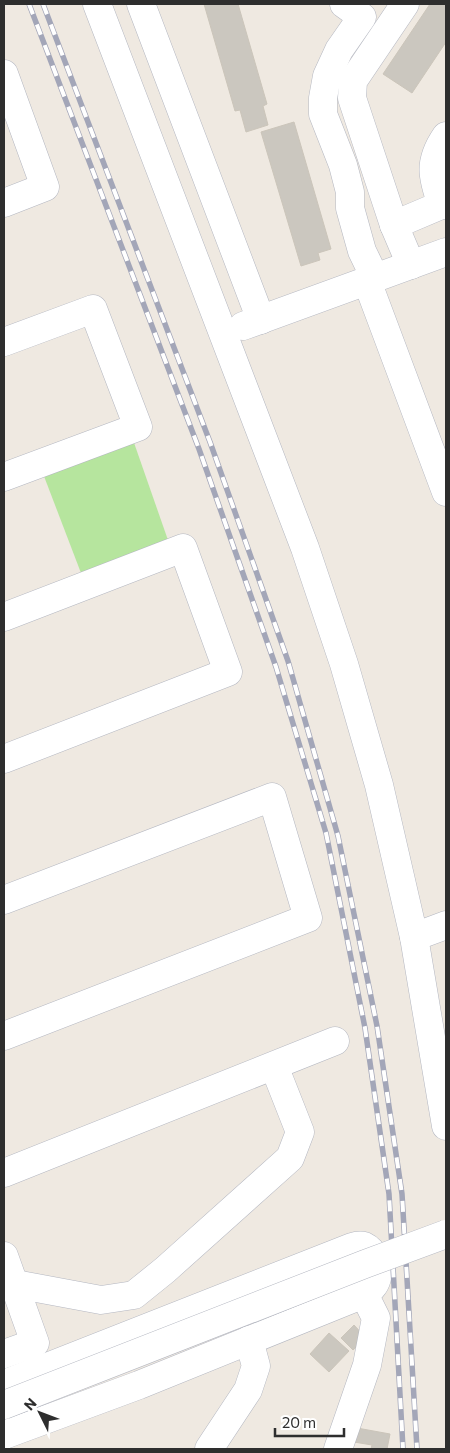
<svg xmlns="http://www.w3.org/2000/svg" width="450" height="1453" font-family="Commissioner,sans-serif">
	<style>
		.green { fill: #b6e59e }
		.building { fill: #cbc7bf; stroke: #cbc5ba }
		.lines { fill: none; stroke-linecap: round; stroke-linejoin: round }
		.minor-casing { stroke: #b4b7c1; stroke-width: 29 }
		.minor { stroke: #fff; stroke-width: 28 }
		.rail-casing { stroke: #a3a6b8; stroke-width: 5.5 }
		.rail { stroke: #fff; stroke-width: 4; stroke-dasharray: 11; stroke-linecap: butt }
		.minor-bridge-casing { stroke: #b4b7c1; stroke-width: 29; stroke-linecap: butt }
		.minor-bridge { stroke: #fff; stroke-width: 28 }
	</style>
	<rect width="100%" height="100%" fill="#efe9e1"/>
	<!-- green -->
	<path class="green" d="M132,437L169,543L81,573L42,471Z"/>
	<!-- building -->
	<g class="building">
		<path d="M204,4H238L267,104L263,106L268,125L246,132L240,110L235,111Z"/>
		<path d="M430,4H446V42L412,93L383,74Z"/>
		<path d="M294,122L331,249L318,253L320,260L301,266L261,132Z"/>
		<path d="M354,1325L366,1338L353,1350L341,1338Z"/>
		<path d="M329,1333L349,1351L329,1372L310,1354Z"/>
		<path d="M357,1428L390,1434L387,1449H371L372,1445L354,1442Z"/>
	</g>
	<g class="lines">
		<!-- minor casing -->
		<g class="minor-casing">
			<g id="minor">
				<path d="M97,4L305,548L344,664L379,785L414,937L446,1126"/>
				<path d="M141,4L261,320"/>
				<path d="M344,4L362,17L339,50L327,76L323,98V114L343,165L350,192V208L362,251L375,278"/>
				<path d="M405,4L353,81L352,98L394,225L411,265"/>
				<path d="M4,74L45,187L4,203"/>
				<path d="M442,205C432,177 428,162 446,136"/>
				<path d="M394,225L446,203"/>
				<path d="M367,281L446,492"/>
				<path d="M243,326L446,252"/>
				<path d="M4,342L93,309L138,427L4,477"/>
				<path d="M4,617L183,548L228,672L4,759"/>
				<path d="M4,900L272,797L308,918L4,1036"/>
				<path d="M414,937L446,925"/>
				<path d="M4,1173L335,1041"/>
				<path d="M4,1256L35,1343L4,1354"/>
				<path d="M15,1284L101,1300L134,1295L165,1270L290,1158L300,1132L274,1066"/>
				<path d="M4,1384L352,1247C355,1246 361,1245 364,1246C375,1251 380,1267 377,1278C375,1286 370,1290 364,1294L139,1385L4,1435"/>
				<path d="M209,1449L248,1390L256,1366L249,1340"/>
				<path d="M338,1449L367,1365L376,1318L364,1294"/>
			</g>
		</g>
		<!-- minor -->
		<use href="#minor" class="minor"/>
		<!-- rail casing -->
		<g class="rail-casing">
			<g id="rail">
				<path d="M29,4L199,449L276,667L326,833L365,1028L389,1194L403,1449"/>
				<path d="M43,4L210,442L288,661L338,836L377,1026L402,1194L417,1449"/>
			</g>
		</g>
		<!-- rail -->
		<use href="#rail" class="rail"/>
		<!-- minor-bridge casing -->
		<g class="minor-bridge-casing">
			<path id="minor-bridge" d="M4,1405L365,1264L446,1234"/>
		</g>
		<!-- minor-bridge -->
		<use href="#minor-bridge" class="minor-bridge"/>
	</g>
	<!-- border -->
	<rect width="450" height="1453" fill="none" stroke="#2e2e2e" stroke-width="10"/>
	<!-- north arrow -->
	<g transform="translate(40 1413) rotate(312)" stroke="#ffffff" stroke-width="4" paint-order="stroke">
	<path d="M0-4L9 19L0 12L-9 19Z" fill="#2e2e2e"/>
	<text y="-8" font-size="14" font-weight="bold" text-anchor="middle" fill="#2e2e2e">N</text>
	</g>
	<!-- scale -->
	<path d="M275 1428v8h69v-8" fill="none" stroke="#2e2e2e" stroke-width="2.5"/>
	<text x="282" y="1428" font-size="15" fill="#2e2e2e" stroke="#ffffff" stroke-width="4" paint-order="stroke">20 m</text>
</svg>
